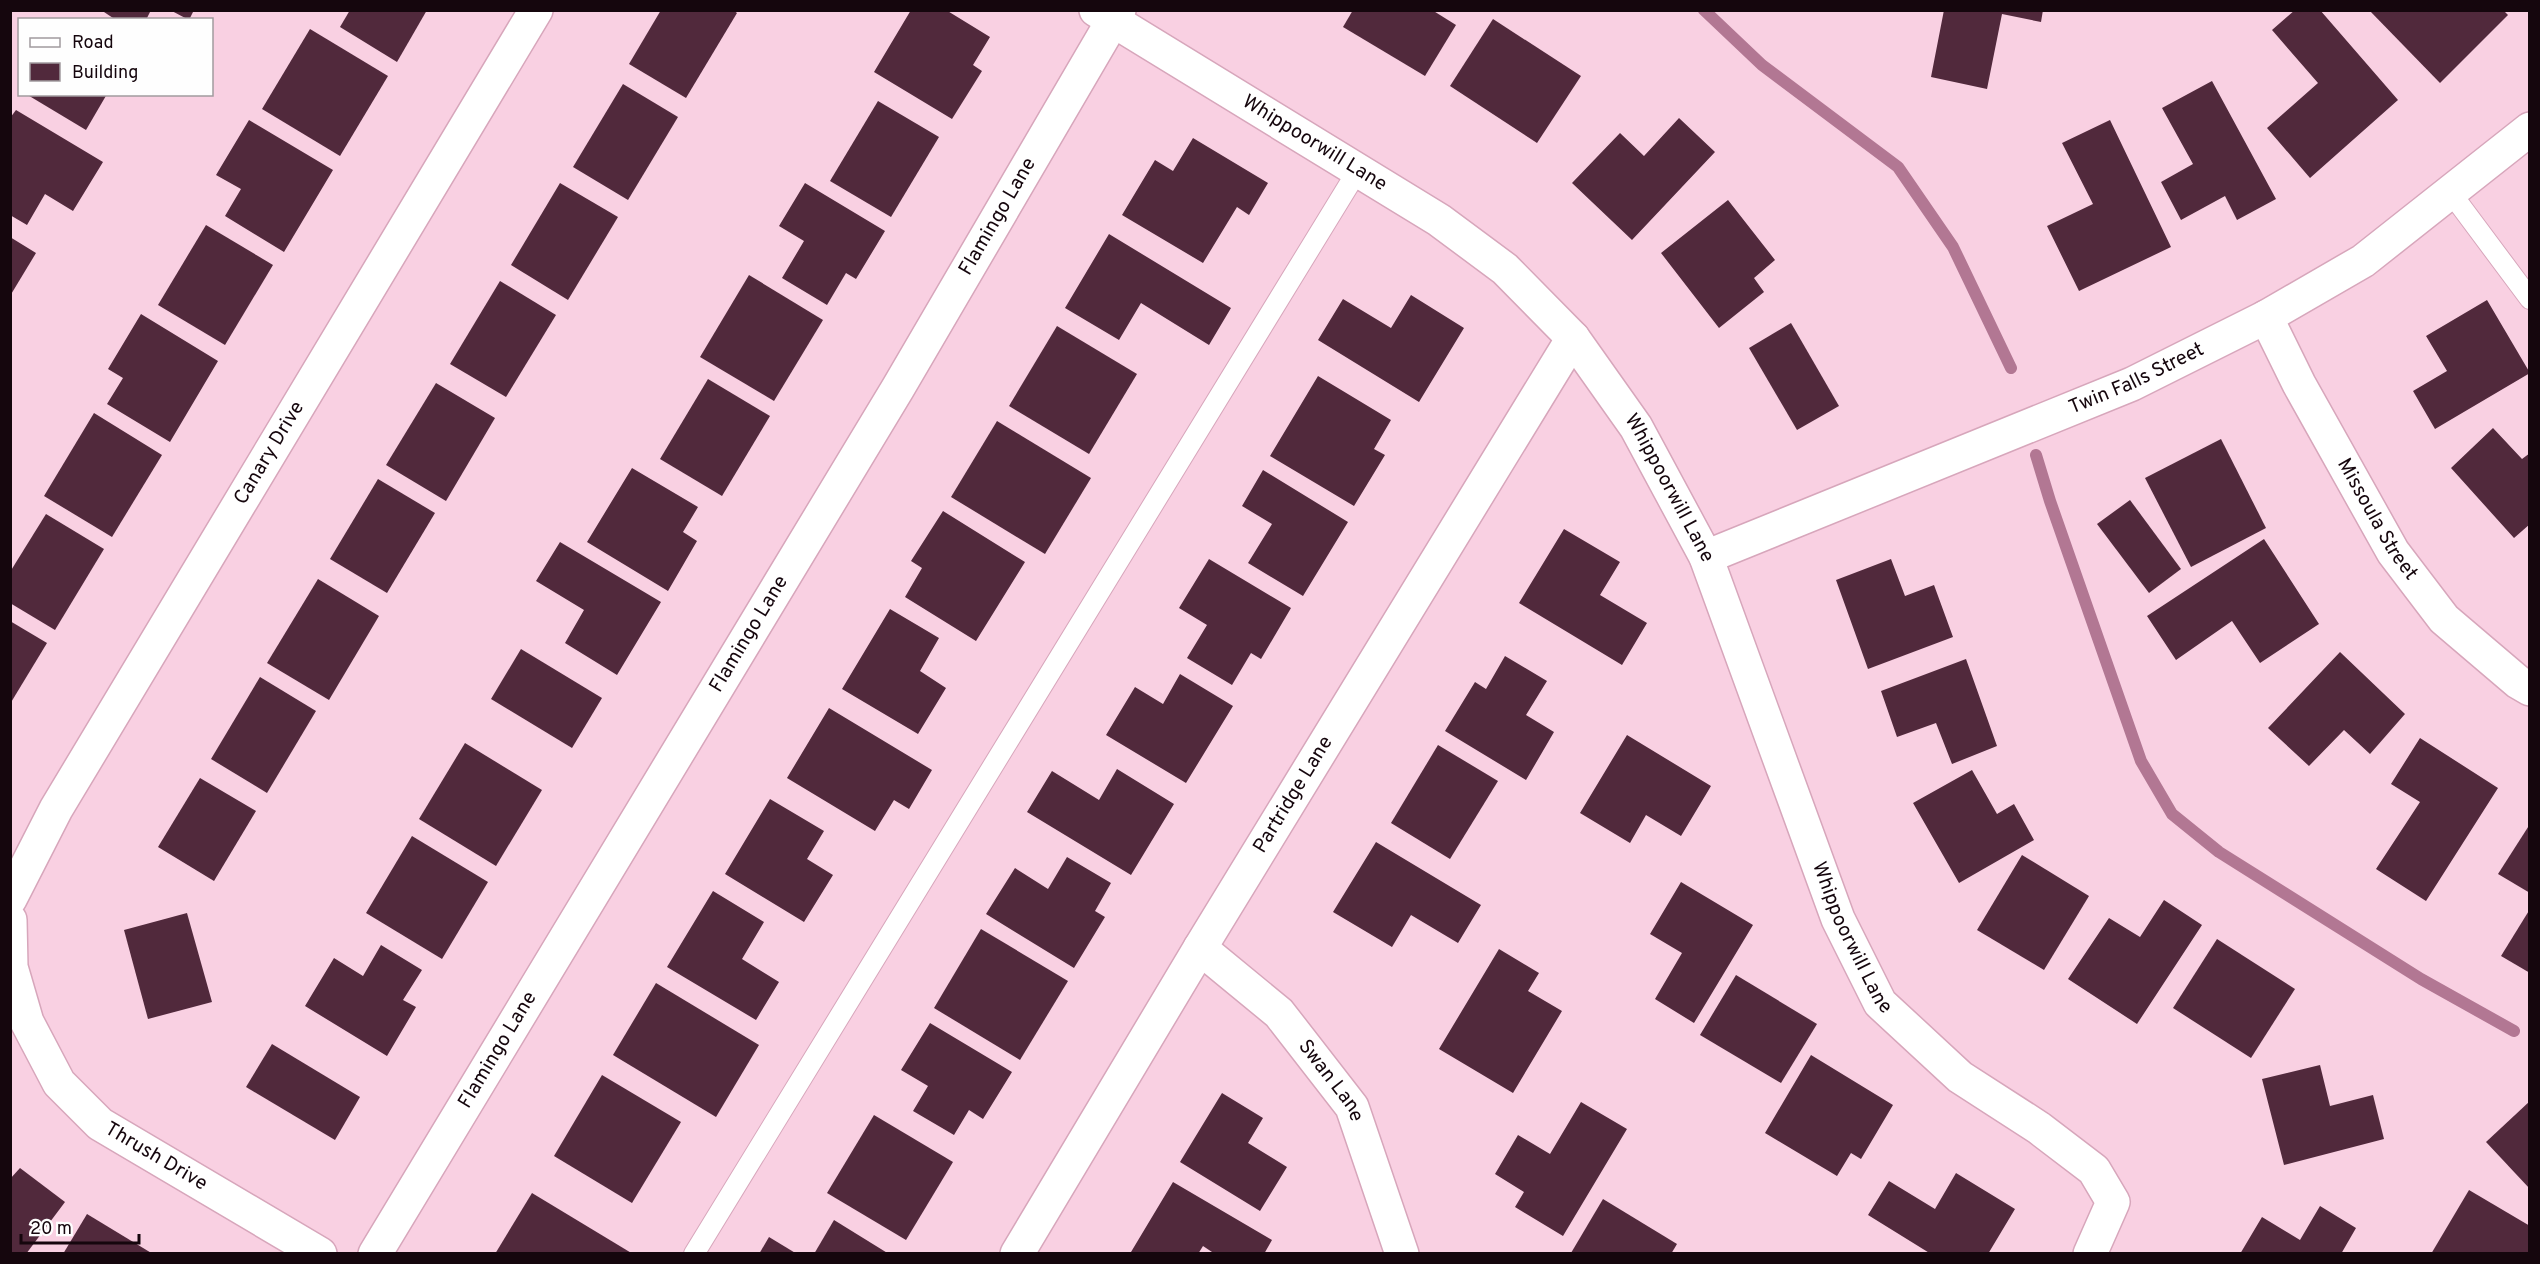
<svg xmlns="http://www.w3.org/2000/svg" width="2540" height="1264" font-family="Overpass,sans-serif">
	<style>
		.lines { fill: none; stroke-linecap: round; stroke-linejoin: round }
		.stream { stroke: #b27793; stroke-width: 12 }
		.building { fill: #51293c }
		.service-casing { stroke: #d7a6bb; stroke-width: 22 }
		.minor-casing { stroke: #d7a6bb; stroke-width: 36 }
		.service { stroke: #fff; stroke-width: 20 }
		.minor { stroke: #fff; stroke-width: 33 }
		.labels { text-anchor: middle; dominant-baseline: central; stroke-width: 6; stroke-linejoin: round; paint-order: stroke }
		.street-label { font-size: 20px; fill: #15060d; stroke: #fefefe }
	</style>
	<rect width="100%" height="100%" fill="#f9d0e2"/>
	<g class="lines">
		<!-- stream -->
		<g class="stream">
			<path d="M1704,10L1762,65L1898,167L1953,247L2011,368"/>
			<path d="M2036,455L2050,501L2141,761L2172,814L2219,852L2421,979L2514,1031"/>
		</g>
	</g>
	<!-- building -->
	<g class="building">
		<path d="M101,10H151L146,20H116Z"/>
		<path d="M170,10H194L189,20Z"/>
		<path d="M350,10H427L397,62L340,27Z"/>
		<path d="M661,10H733L737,13L686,98L629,64Z"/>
		<path d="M911,10H946L990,37L973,65L982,71L952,119L874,72Z"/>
		<path d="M1353,10H1432L1456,25L1425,76L1343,27Z"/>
		<path d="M1944,10H2043L2041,22L2002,14L1987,89L1931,77Z"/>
		<path d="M2295,10H2320L2398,100L2310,178L2267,128L2318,83L2272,30Z"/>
		<path d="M2369,10H2503L2508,15L2440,83Z"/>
		<path d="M1493,19L1581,76L1537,143L1450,86Z"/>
		<path d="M310,29L388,76L340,156L262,109Z"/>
		<path d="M2212,81L2276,199L2237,220L2225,196L2181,220L2161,182L2193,164L2162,108Z"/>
		<path d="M623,84L678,117L628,200L573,167Z"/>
		<path d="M26,94H107L86,130Z"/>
		<path d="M878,101L939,137L891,217L830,181Z"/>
		<path d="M16,110L103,162L73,211L45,194L27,225L10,215V118Z"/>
		<path d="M1679,118L1715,152L1632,240L1572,183L1620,133L1644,156Z"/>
		<path d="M249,120L333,170L284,252L225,216L241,189L216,175Z"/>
		<path d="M2110,120L2171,247L2079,291L2047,226L2093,204L2062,143Z"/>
		<path d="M1193,138L1268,183L1249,215L1237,207L1203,263L1122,215L1155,160L1173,171Z"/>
		<path d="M560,183L618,217L568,300L511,265Z"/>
		<path d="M805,183L885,231L856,279L846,273L827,305L782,278L804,241L779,226Z"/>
		<path d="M1728,200L1775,260L1754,278L1764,292L1719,328L1661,253Z"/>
		<path d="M206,225L273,265L225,345L158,305Z"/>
		<path d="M1109,234L1231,308L1209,345L1141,303L1119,340L1065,308Z"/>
		<path d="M10,237L36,253L10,296Z"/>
		<path d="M749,275L823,320L774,401L700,357Z"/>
		<path d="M500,281L556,315L506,397L450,364Z"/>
		<path d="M1411,295L1464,328L1419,402L1318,340L1343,299L1391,328Z"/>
		<path d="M2487,300L2530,373L2435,429L2413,391L2447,371L2426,336Z"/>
		<path d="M141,314L218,361L170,442L107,404L123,378L108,369Z"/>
		<path d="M1791,323L1839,406L1797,430L1749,348Z"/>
		<path d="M1057,326L1137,374L1089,454L1009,406Z"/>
		<path d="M1318,376L1391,420L1374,449L1385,455L1354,506L1270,456Z"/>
		<path d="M708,379L770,416L722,496L660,459Z"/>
		<path d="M436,383L495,418L446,501L386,465Z"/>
		<path d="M94,413L162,455L112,537L44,496Z"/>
		<path d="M997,421L1091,478L1045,554L951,497Z"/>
		<path d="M2493,428L2522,459L2530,453V524L2514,538L2451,468Z"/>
		<path d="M2221,439L2266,528L2191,567L2145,478Z"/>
		<path d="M632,468L698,507L683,532L697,541L668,591L587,542Z"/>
		<path d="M1263,470L1348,522L1303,596L1248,563L1272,524L1242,506Z"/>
		<path d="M378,479L435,513L387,593L330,559Z"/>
		<path d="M2130,500L2181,569L2149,593L2097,524Z"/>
		<path d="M943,511L1025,562L976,641L905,597L922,568L911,561Z"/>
		<path d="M46,514L104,549L55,630L10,603V572Z"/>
		<path d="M1564,529L1620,562L1600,595L1647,623L1622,665L1519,603Z"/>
		<path d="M2264,539L2319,624L2260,663L2232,621L2176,660L2147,616Z"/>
		<path d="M560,542L661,602L617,675L565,643L584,610L536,581Z"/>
		<path d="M1209,559L1291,608L1261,659L1251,653L1232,685L1187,658L1207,625L1179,608Z"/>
		<path d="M1891,559L1905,596L1934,585L1953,637L1868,669L1836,580Z"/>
		<path d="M318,579L379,616L329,700L267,663Z"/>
		<path d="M890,609L939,638L920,671L946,688L918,734L842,689Z"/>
		<path d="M10,621L47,643L10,704Z"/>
		<path d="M521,649L602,698L572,748L491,699Z"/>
		<path d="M2340,652L2405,714L2370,754L2344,730L2309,766L2268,728Z"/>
		<path d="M1505,656L1547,681L1526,715L1554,732L1526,780L1445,731L1475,682L1486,689Z"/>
		<path d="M1966,659L1997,746L1952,764L1936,723L1897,737L1881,691Z"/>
		<path d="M1180,674L1233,706L1186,783L1106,735L1135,687L1163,704Z"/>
		<path d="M260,677L316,711L267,793L211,759Z"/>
		<path d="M829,708L932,770L909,809L894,800L875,831L787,778Z"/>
		<path d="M1627,735L1711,786L1681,836L1646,815L1630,843L1580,813Z"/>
		<path d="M2420,738L2498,788L2426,901L2376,869L2420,802L2391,784Z"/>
		<path d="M465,743L542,790L496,866L419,819Z"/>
		<path d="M1438,745L1498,781L1450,859L1391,823Z"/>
		<path d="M1117,769L1174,804L1131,875L1027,812L1052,771L1099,800Z"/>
		<path d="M1972,770L1997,814L2014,804L2034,840L1959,883L1913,803Z"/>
		<path d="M200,778L256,811L214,881L158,847Z"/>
		<path d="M770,799L824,831L807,859L833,875L804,922L725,874Z"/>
		<path d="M2530,824V893L2498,874Z"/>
		<path d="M412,836L488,882L442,959L366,913Z"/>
		<path d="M1376,842L1481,905L1458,943L1411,915L1392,947L1333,912Z"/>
		<path d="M2022,855L2089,896L2044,970L1977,930Z"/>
		<path d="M1067,857L1111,883L1095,911L1105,917L1074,968L986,914L1015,868L1048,889Z"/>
		<path d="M1681,882L1753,925L1694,1023L1655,999L1682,953L1650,934Z"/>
		<path d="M713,891L764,922L742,959L779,982L756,1020L667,967Z"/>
		<path d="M2164,900L2202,925L2137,1024L2068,979L2109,918L2140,937Z"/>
		<path d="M2530,909V973L2501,956Z"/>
		<path d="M187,913L212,1002L148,1019L124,930Z"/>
		<path d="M981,929L1068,981L1020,1060L934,1008Z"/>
		<path d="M2217,939L2295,989L2251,1058L2173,1008Z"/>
		<path d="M381,945L422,970L403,1000L416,1007L387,1056L305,1006L334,958L363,976Z"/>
		<path d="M1499,949L1539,973L1528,991L1562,1011L1513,1093L1439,1049Z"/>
		<path d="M1736,975L1817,1024L1781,1083L1700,1035Z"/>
		<path d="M656,983L759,1045L716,1117L613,1055Z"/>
		<path d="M930,1023L1012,1072L983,1119L969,1110L954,1135L913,1111L928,1086L901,1070Z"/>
		<path d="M272,1044L360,1097L335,1140L246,1087Z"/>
		<path d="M1811,1055L1893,1105L1861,1159L1851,1153L1837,1176L1765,1133Z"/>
		<path d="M2320,1065L2330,1106L2373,1095L2384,1139L2284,1165L2262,1079Z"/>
		<path d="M602,1075L681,1122L632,1203L554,1156Z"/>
		<path d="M1222,1093L1263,1118L1248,1143L1287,1167L1260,1211L1180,1162Z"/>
		<path d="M2530,1101V1189L2486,1142Z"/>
		<path d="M1581,1102L1627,1129L1563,1236L1515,1207L1524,1192L1495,1174L1518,1135L1550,1154Z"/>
		<path d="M874,1115L953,1162L906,1240L827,1193Z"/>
		<path d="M20,1168L65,1202L26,1254H10V1179Z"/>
		<path d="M1956,1173L2015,1209L1988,1254H1931L1868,1215L1889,1181L1935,1209Z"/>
		<path d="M1173,1182L1272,1240L1264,1254H1215L1203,1246L1198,1254H1134L1131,1252Z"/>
		<path d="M2469,1190L2530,1226V1254H2431Z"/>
		<path d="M532,1193L633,1254H495Z"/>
		<path d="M1603,1199L1677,1244L1671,1254L1571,1253Z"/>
		<path d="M2320,1206L2356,1228L2341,1254H2240L2262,1217L2300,1240Z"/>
		<path d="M87,1214L153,1254H63Z"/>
		<path d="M834,1220L889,1254H814Z"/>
		<path d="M769,1237L797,1254H759Z"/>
	</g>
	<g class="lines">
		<!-- service casing -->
		<g class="service-casing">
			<g id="service">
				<path d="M2451,193L2530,299"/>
				<path d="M694,1254L1358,170"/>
			</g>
		</g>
		<!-- minor casing -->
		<g class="minor-casing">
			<g id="minor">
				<path id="s1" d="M1096,10L1439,220L1505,269L1573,338L1636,427L1706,557L1838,919L1880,1003L1960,1077L2039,1128L2094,1170L2113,1202L2090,1254"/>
				<path id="s2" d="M2266,317L2299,384L2393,552L2444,619L2518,682L2530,689"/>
				<path id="s3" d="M1706,557L2132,384L2266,317L2363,261L2530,129"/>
				<path id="s4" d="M10,899L56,809L536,10"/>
				<path id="s5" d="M10,920L11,967L27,1022L59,1083L100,1124L320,1254"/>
				<path id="s6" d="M1200,948L1279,1013L1352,1107L1402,1254"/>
				<path id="s7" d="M375,1254L898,388L1119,10"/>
				<path id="s8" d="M1017,1254L1200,948L1573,338"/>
			</g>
		</g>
		<!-- service -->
		<use href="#service" class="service"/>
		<!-- minor -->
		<use href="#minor" class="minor"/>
	</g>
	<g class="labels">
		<!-- street labels -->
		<g class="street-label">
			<text stroke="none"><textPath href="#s1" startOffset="256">Whippoorwill Lane</textPath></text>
			<text stroke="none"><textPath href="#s7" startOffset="1210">Flamingo Lane</textPath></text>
			<text stroke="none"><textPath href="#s3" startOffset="466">Twin Falls Street</textPath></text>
			<text stroke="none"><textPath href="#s4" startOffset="516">Canary Drive</textPath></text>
			<text stroke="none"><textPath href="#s1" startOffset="760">Whippoorwill Lane</textPath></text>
			<text stroke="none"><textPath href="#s2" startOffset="231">Missoula Street</textPath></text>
			<text stroke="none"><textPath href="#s7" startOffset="724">Flamingo Lane</textPath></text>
			<text stroke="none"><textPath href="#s8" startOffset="536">Partridge Lane</textPath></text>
			<text stroke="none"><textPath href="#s1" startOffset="1246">Whippoorwill Lane</textPath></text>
			<text stroke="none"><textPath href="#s7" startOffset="238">Flamingo Lane</textPath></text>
			<text stroke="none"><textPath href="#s6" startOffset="188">Swan Lane</textPath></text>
			<text stroke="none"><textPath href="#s5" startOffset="296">Thrush Drive</textPath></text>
		</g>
	</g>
	<!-- border -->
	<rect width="2540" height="1264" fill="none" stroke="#15060d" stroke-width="24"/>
	<!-- legend -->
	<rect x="18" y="18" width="195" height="78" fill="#fefefe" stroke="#a19b9e" stroke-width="1.5"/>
	<rect x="30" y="38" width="30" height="9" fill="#ffffff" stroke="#a19b9e" stroke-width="1.5"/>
	<text x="72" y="48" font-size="18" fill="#15060d">Road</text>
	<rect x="30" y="63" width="30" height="18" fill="#51293c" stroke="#a19b9e" stroke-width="1.5"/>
	<text x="72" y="78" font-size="18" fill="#15060d">Building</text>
	<!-- scale -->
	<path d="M21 1234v9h118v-9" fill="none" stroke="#15060d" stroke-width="3"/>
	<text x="30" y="1234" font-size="18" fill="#15060d" stroke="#fefefe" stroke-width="4.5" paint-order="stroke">20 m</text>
</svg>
